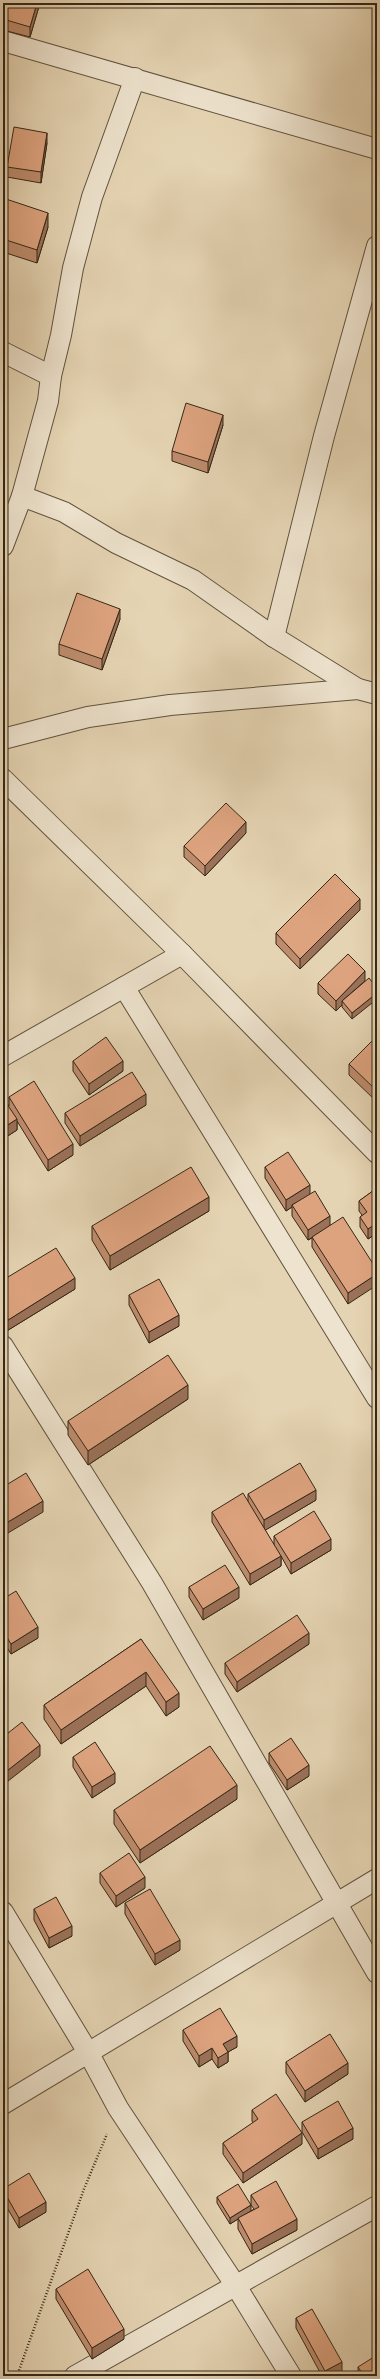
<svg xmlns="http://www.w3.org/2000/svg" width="380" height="2379" font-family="'IM FELL French Canon',serif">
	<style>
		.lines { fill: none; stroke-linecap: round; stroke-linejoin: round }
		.street-casing { stroke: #61533e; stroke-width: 22 }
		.path { stroke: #352817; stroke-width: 2.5; stroke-dasharray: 1 2; stroke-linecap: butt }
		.street { stroke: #eee3ce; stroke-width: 20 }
		.wall { fill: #be8c6d; stroke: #352817 }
		.shaded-wall { fill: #9b7259; stroke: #352817 }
		.building { fill: #dda37f; stroke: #352817 }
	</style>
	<rect width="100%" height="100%" fill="#e5d4b3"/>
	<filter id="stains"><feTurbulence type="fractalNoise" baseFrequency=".005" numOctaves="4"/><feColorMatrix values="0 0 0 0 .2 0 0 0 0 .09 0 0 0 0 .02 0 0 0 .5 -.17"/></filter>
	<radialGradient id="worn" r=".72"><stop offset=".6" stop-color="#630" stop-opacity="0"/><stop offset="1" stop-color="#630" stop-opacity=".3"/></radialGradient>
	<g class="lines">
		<!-- street casing -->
		<g class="street-casing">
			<g id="street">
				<path d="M3,41L377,149"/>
				<path d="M3,352L51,376"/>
				<path d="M22,496L64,512L116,543L193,580L274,637L358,689"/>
				<path d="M3,546L22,496L48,401L51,376L61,335L73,268L92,197L135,78"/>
				<path d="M274,637L324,436L377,246"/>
				<path d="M3,739L88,717L170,705L358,689L377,694"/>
				<path d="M3,779L182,954L377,1153"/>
				<path d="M124,987L377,1398"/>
				<path d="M3,1056L182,954"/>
				<path d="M3,1346L152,1583L377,1973"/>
				<path d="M3,1912L89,2054L118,2108L236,2286L291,2376"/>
				<path d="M3,2104L377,1879"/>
				<path d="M75,2376L377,2206"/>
			</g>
		</g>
		<!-- path -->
		<path class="path" d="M17,2376L84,2189L107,2134"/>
		<!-- street -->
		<use href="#street" class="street"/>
	</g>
	<!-- wall -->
	<g class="wall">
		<path d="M3,3H40L30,37L3,30Z"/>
		<path d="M47,143L41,183L7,177V167Z"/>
		<path d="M3,198L48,227L37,263L3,252Z"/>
		<path d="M223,425L208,473L172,461V451Z"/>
		<path d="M377,590V605H376V595Z"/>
		<path d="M120,619L102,670L59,655V644Z"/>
		<path d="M246,833L205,876L184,857V846Z"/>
		<path d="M360,910L300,969L276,944V933Z"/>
		<path d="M365,981L352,1019L342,1007V1005L336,1011L318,994V983Z"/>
		<path d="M377,1036V1099L376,1101L349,1075V1064Z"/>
		<path d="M73,1061L123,1071L89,1095L73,1071Z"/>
		<path d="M9,1097L73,1155L48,1171L17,1121V1130L3,1139V1098L9,1106Z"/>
		<path d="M146,1105L80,1146L65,1123V1113Z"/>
		<path d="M265,1167L310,1195L330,1225L377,1270L348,1304L312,1247V1238L308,1240L292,1216V1207L286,1211L265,1178Z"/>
		<path d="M377,1188V1233L368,1239L360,1227V1217L362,1215L359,1211V1201Z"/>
		<path d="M209,1211L110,1270L92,1240V1226Z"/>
		<path d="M3,1280L75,1289L5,1332L3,1329Z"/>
		<path d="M129,1295L179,1326L149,1343L129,1305Z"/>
		<path d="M188,1399L88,1465L68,1435V1421Z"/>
		<path d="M248,1494L316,1500L265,1530L274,1546V1536L331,1550L291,1574L281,1556V1566L250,1585L212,1522V1512L248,1503Z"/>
		<path d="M189,1587L239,1598L203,1620L189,1597Z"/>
		<path d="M3,1599L38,1638L11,1654L3,1641Z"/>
		<path d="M141,1639L179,1707L166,1716L146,1686L61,1744L44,1719V1705Z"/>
		<path d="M309,1644L237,1692L225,1674V1663Z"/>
		<path d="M269,1753L309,1776L287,1790L269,1763Z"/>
		<path d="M73,1757L115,1783L92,1798L73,1767Z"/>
		<path d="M237,1799L140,1863L114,1824V1810Z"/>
		<path d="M100,1873L145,1888L116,1907L100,1883Z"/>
		<path d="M125,1903L180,1950L155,1965L125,1914Z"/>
		<path d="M34,1909L72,1936L49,1948L34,1920Z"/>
		<path d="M183,2030L237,2047L228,2052V2062L218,2068L212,2059L199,2067L183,2041Z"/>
		<path d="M286,2062L348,2074L305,2102L286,2073Z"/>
		<path d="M252,2110L302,2144L243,2183L223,2154V2143L253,2123L252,2121Z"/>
		<path d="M302,2122L353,2139L318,2159L302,2132Z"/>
		<path d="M3,2189L46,2212L19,2228L3,2201Z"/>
		<path d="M251,2195L297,2230L252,2254L238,2229V2219L230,2224L217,2203V2197L251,2211L254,2209L251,2205Z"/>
		<path d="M56,2289L124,2339L92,2359L56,2299Z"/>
		<path d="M296,2318L342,2373L336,2376H322L296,2328Z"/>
		<path d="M358,2367L377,2376H358Z"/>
	</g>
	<!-- shaded-wall -->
	<g class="shaded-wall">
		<path d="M37,3H40L30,37V27Z"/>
		<path d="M47,133V143L41,183V172Z"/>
		<path d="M48,213V227L37,263V250Z"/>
		<path d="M223,415V425L208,473V462Z"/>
		<path d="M120,609V619L102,670V659Z"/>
		<path d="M246,822V833L205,876V866Z"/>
		<path d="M360,899V910L300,969V959Z"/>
		<path d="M365,971V981L342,1001V1005L336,1011V1001Z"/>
		<path d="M377,993V999L352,1019V1013Z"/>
		<path d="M123,1061V1071L89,1095V1084Z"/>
		<path d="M377,1089V1099L376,1101V1090Z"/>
		<path d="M146,1094V1105L80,1146V1136Z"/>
		<path d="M17,1119V1130L3,1139V1128Z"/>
		<path d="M73,1144V1155L48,1171V1160Z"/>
		<path d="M310,1185V1196L292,1205V1207L286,1211V1200Z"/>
		<path d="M209,1197V1211L110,1270V1256Z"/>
		<path d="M330,1216V1227L308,1240V1230Z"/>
		<path d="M377,1223V1233L368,1239V1229Z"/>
		<path d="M377,1274V1285L348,1304V1293Z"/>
		<path d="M75,1278V1289L5,1332V1322Z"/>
		<path d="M179,1315V1326L149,1343V1332Z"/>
		<path d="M188,1385V1399L88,1465V1451Z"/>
		<path d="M5,1453V1464L3,1465V1454Z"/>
		<path d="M316,1490V1500L264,1531V1520Z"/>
		<path d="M43,1501V1512L3,1536V1525Z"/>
		<path d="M331,1539V1550L291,1574V1563Z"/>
		<path d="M281,1556V1566L250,1585V1574Z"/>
		<path d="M239,1587V1598L203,1620V1609Z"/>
		<path d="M38,1627V1638L11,1654V1644Z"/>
		<path d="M309,1633V1644L237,1692V1682Z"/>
		<path d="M146,1672V1686L61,1744V1730Z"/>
		<path d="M179,1693V1707L166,1716V1702Z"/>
		<path d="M40,1745V1756L3,1785V1774Z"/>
		<path d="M309,1765V1776L287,1790V1780Z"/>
		<path d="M115,1773V1783L92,1798V1787Z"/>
		<path d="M237,1785V1799L140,1863V1850Z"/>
		<path d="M145,1877V1888L116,1907V1896Z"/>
		<path d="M72,1926V1936L49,1948V1938Z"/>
		<path d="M180,1940V1950L155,1965V1954Z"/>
		<path d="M237,2036V2047L228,2052V2062L218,2068V2058L223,2044Z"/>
		<path d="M212,2048V2059L199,2067V2056Z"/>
		<path d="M348,2063V2074L305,2102V2091Z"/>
		<path d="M353,2128V2139L318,2159V2149Z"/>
		<path d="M302,2133V2144L243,2183V2173Z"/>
		<path d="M46,2202V2212L19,2228V2218Z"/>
		<path d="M251,2205V2211L230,2224V2218Z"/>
		<path d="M7,2213V2223L3,2226V2215Z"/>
		<path d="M297,2219V2230L252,2254V2244Z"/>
		<path d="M124,2329V2339L92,2359V2348Z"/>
		<path d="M342,2362V2373L336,2376H325V2371Z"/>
	</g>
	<!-- building -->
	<g class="building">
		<path d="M3,3H37L30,27L3,19Z"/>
		<path d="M14,127L47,133L41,172L7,167Z"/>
		<path d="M3,198L48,213L37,250L3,239Z"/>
		<path d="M186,403L223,415L208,462L172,451Z"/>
		<path d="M77,593L120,609L102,659L59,644Z"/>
		<path d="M226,803L246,822L205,866L184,846Z"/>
		<path d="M335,874L360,899L300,959L276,933Z"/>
		<path d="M348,954L365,971L336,1001L318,983Z"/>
		<path d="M369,978L377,988V993L352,1013L342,1001Z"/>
		<path d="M377,1036V1089L376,1090L349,1064Z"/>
		<path d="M106,1037L123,1061L89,1084L73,1061Z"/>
		<path d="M132,1072L146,1094L80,1136L65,1113Z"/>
		<path d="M34,1081L73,1144L48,1160L9,1097Z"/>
		<path d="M3,1098L17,1119L3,1128Z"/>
		<path d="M288,1152L310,1185L286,1200L265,1167Z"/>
		<path d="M191,1167L209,1197L110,1256L92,1226Z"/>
		<path d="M377,1188V1223L368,1229L360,1217L367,1212L359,1201Z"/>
		<path d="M315,1191L330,1216L308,1230L292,1205Z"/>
		<path d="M343,1217L377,1270V1274L348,1293L312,1237Z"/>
		<path d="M56,1248L75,1278L5,1322L3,1318V1280Z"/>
		<path d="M159,1279L179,1315L149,1332L129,1295Z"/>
		<path d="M168,1355L188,1385L88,1451L68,1421Z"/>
		<path d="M300,1463L316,1490L264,1520L248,1494Z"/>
		<path d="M26,1473L43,1501L3,1525V1487Z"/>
		<path d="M243,1493L281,1556L250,1574L212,1512Z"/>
		<path d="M314,1511L331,1539L291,1563L274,1536Z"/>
		<path d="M225,1565L239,1587L203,1609L189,1587Z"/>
		<path d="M16,1591L38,1627L11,1644L3,1631V1599Z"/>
		<path d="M297,1615L309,1633L237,1682L225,1663Z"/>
		<path d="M141,1639L179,1693L166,1702L146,1672L61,1730L44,1705Z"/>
		<path d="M22,1722L40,1745L3,1774V1737Z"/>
		<path d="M291,1738L309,1765L287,1780L269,1753Z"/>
		<path d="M95,1742L115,1773L92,1787L73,1757Z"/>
		<path d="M210,1746L237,1785L140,1850L114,1810Z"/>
		<path d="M129,1853L145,1877L116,1896L100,1873Z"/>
		<path d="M150,1889L180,1940L155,1954L125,1903Z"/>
		<path d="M56,1897L72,1926L49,1938L34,1909Z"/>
		<path d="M220,2008L237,2036L223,2044L228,2052L218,2058L212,2048L199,2056L183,2030Z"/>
		<path d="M330,2034L348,2063L305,2091L286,2062Z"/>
		<path d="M276,2094L302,2133L243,2173L223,2143L258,2119L252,2110Z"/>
		<path d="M338,2101L353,2128L318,2149L302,2122Z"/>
		<path d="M29,2173L46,2202L19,2218L3,2190V2189Z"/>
		<path d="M276,2181L297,2219L252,2244L238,2218L259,2207L251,2195Z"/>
		<path d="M238,2184L251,2205L230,2218L217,2197Z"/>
		<path d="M3,2208L7,2213L3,2215Z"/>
		<path d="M88,2269L124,2329L92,2348L56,2289Z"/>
		<path d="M312,2309L342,2362L325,2371L296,2318Z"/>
		<path d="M377,2355V2376H364L358,2367Z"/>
	</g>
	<!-- margin -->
	<rect width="380" height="2379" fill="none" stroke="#e5d4b3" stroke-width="16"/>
	<rect x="4" y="4" width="372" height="2371" fill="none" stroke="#352817" stroke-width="2"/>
	<rect x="8" y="8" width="364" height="2363" fill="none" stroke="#352817"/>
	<rect width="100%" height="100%" filter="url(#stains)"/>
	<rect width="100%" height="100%" fill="url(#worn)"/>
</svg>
